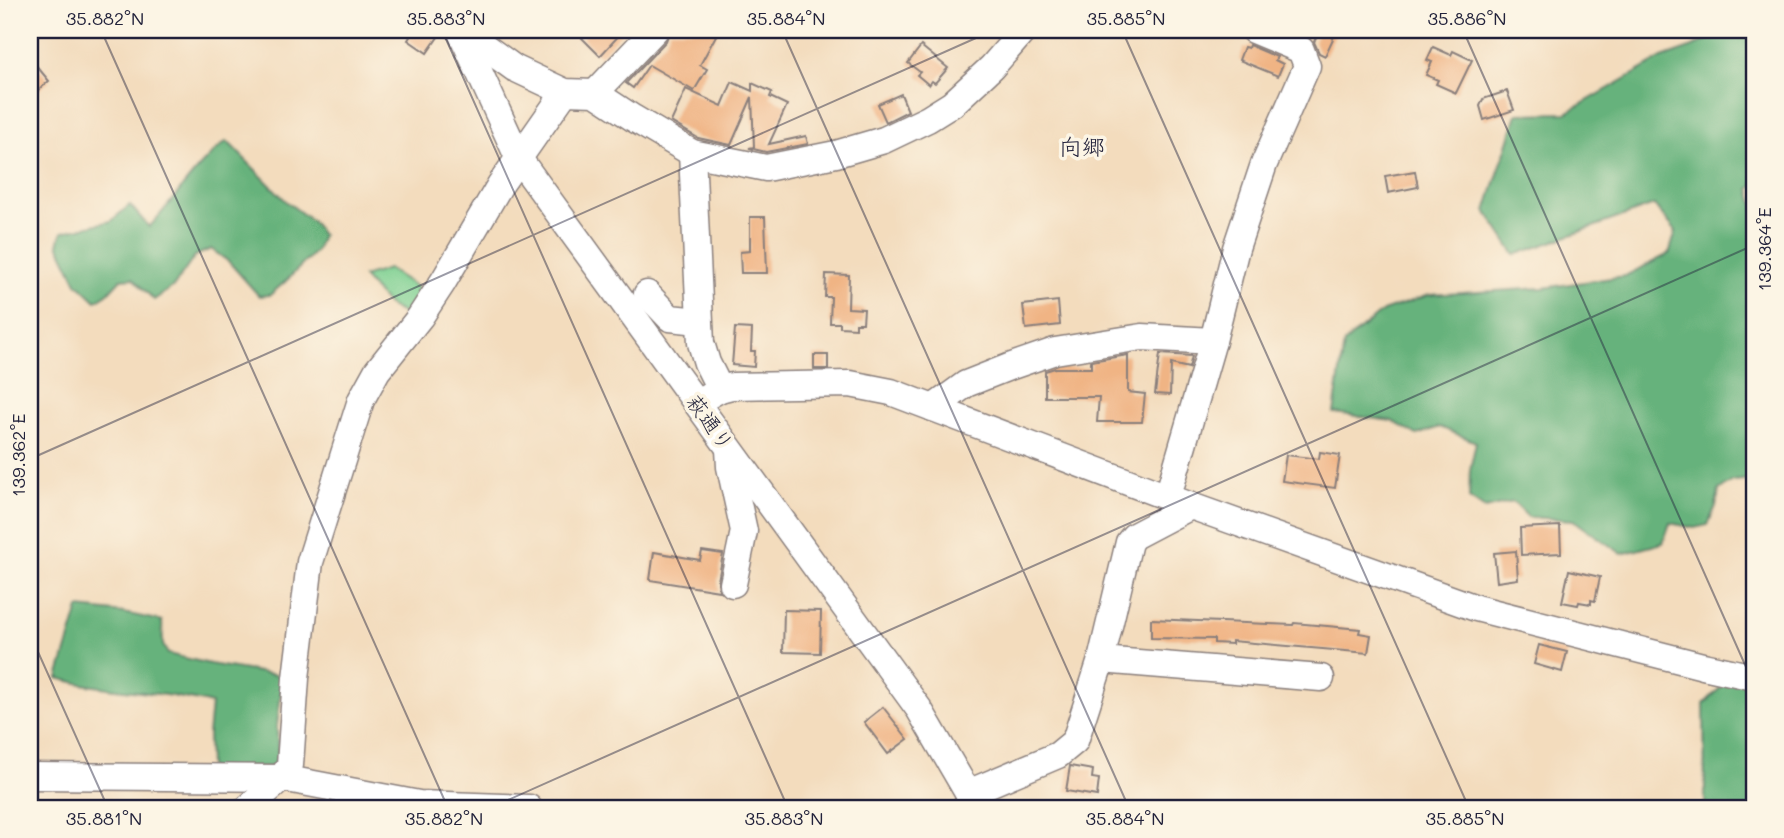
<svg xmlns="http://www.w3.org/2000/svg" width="1784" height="838" font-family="Mali,'Klee One',sans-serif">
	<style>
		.green { fill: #7ed092; stroke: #507966; stroke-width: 2 }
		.forest { fill: #66b27c; stroke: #446a5c; stroke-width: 2 }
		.building { fill: #f0b484 }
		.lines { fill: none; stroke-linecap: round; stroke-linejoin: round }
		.minor-casing { stroke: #8a7f7c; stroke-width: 29 }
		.minor { stroke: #fff; stroke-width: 26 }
		.ticks { fill: none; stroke: #22223b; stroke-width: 2; stroke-opacity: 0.45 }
		.labels { text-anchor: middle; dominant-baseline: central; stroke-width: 7; stroke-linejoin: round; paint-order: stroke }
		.street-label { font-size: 21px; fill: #22223b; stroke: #fcf5e5 }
		.neighbourhood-label { font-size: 23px; fill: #22223b; stroke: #fcf5e5 }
		.neatline { fill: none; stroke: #22223b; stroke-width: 2.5 }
		.ticks-label { font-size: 18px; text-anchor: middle; fill: #22223b }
	</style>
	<rect width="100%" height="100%" fill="#fcf5e5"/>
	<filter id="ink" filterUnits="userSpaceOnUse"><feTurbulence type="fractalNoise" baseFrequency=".0143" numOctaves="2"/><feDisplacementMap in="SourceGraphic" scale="14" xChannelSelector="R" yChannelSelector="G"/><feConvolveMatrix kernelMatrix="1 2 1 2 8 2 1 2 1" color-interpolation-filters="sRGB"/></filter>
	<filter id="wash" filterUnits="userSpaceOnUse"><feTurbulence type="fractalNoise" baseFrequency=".00686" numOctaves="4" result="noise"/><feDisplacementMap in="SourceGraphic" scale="28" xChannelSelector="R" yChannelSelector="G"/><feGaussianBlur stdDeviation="1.57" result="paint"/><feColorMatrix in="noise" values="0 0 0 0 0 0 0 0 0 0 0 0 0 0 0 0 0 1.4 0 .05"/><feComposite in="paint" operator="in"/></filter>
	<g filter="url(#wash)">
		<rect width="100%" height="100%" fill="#f3dcbd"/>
		<!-- green -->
		<path class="green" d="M388,269L418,288L421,300L408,316L388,305L363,277Z"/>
		<!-- forest -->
		<g class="forest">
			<path d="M1725,30H1754V186L1750,189L1754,204V479L1733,481L1719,490L1716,506L1708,525L1694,528L1670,523L1663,543L1622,554L1573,520L1528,517L1513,502L1485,509L1469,498L1470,470L1476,442L1440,427L1417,435L1392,421L1334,413L1344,343L1383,311L1429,295L1543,288L1625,276L1669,254L1676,231L1654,205L1515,255L1486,211L1517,114L1566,113L1662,58L1693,47Z"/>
			<path d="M227,141L287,202L312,221L322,235L316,251L286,281L270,295L259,296L229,262L211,249L195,256L174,286L154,300L133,278L121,279L107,294L96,301L77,283L58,244L62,232L111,221L130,205L149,227C175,200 196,164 227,141Z"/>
			<path d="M79,608L124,613L162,621L163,645L168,654L210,664L283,676L277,726L278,757L273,767L209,768L208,735L211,704C161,690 109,693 58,678Z"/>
			<path d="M1754,638V808H1710L1705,804L1704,704L1746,662Z"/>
		</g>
		<g id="blocks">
			<!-- building -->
			<g class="building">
				<path d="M414,30H428L438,37L427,53L408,40Z"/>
				<path d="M590,30H624L600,56L582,38Z"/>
				<path d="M670,30H719L700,65L707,69L694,91L649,65L633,88L626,83L666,41Z"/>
				<path d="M1319,30H1337L1325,56L1319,53L1314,42Z"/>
				<path d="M1249,45L1277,57L1275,60L1283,64L1278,76L1239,60L1244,47L1248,48Z"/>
				<path d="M921,46L948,68L935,83L932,81L929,85L917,75L920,72L908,63Z"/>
				<path d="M1433,47L1451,55L1453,51L1472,60L1456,93L1436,84L1438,80L1426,75L1432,62L1427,60Z"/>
				<path d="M30,58L49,81L30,98Z"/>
				<path d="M732,82L752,91V83L772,92L770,97L787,105L769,144L806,136L808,144L766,152L749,148L754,147L752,97L731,145L698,138L671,122L686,89L722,106Z"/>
				<path d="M1507,91L1514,110L1484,120L1480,106L1483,99Z"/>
				<path d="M901,94L908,111L886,122L878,104Z"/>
				<path d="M1415,171L1418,187L1388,193L1385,176Z"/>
				<path d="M750,217H765L767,273H741L740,252L750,251Z"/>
				<path d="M826,274L849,275L848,308L864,309L863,323H856V328L840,327V323H830L831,297H825Z"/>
				<path d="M1058,301L1060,325L1026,329L1023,305Z"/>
				<path d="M735,328L752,329L751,351H755L754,367L732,365Z"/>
				<path d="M1160,354L1192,356L1189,368L1171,364L1170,395L1155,394Z"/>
				<rect x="814" y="355" width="14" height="14"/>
				<path d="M1128,355V392L1145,394L1142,422H1097L1099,397H1045V371L1055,368H1091V361Z"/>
				<path d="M1320,452L1340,455L1335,488L1282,481L1286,455L1319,459Z"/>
				<path d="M1560,526L1561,553L1521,555L1520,528Z"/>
				<path d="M702,551L723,554L718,581L719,591L650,580L654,552L700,560Z"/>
				<path d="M1516,551L1518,579L1497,582L1494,553Z"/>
				<path d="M1569,570L1600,577L1595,601L1591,600V604L1579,602L1578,605L1562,602Z"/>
				<path d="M784,610L821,611L820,653L783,652Z"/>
				<path d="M1151,619L1293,625L1294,623L1360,629L1359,633L1371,635L1368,653L1232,641V644L1214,643V639L1151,638Z"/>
				<path d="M1539,645L1567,652L1562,672L1534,664Z"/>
				<path d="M883,707L908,739L888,754L864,722Z"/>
				<path d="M1070,766L1093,770L1092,778L1099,779L1097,796L1066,791Z"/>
			</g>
		</g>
	</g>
	<g filter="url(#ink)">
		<use href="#blocks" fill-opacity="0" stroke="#8a7f7c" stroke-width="2"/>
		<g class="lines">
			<!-- minor casing -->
			<g class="minor-casing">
				<g id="minor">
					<path d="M460,30L519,159L919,709L968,793L973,808"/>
					<path d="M463,31L514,68L565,92L595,93L633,118L692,153L766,168L836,154L884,140L928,119L952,104L992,67L1024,30"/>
					<path d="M595,93L655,30"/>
					<path d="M692,153L701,343L707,363L720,389"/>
					<path d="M647,294L670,318L699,321"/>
					<path d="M697,402L720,389L732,386L850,384L891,392L1191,506L1476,608L1703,666L1754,677"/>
					<path d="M933,408L966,384L1009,367L1055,351L1142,337L1213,341"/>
					<path d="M729,449L730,467L744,531L733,584"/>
					<path d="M1168,496L1213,341L1236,248L1264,164L1307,66L1301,50L1253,30"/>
					<path d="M1101,660L1321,678"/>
					<path d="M30,776L282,778L419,804L529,808"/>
					<path d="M968,793L1058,755L1075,741L1101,660L1129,542L1134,536L1191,506"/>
					<path d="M248,808L282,778L290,765L296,678L310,562L361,400L377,371L420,317L443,282L500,185L565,92"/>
				</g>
			</g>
			<!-- minor -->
			<use href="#minor" class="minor"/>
		</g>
	</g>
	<!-- ticks -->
	<path class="ticks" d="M101,30L448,808M442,30L788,808M782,30L1129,808M1122,30L1469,808M1463,30L1754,685M30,459L994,30M30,634L108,808M490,808L1754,245M1734,808L1754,799"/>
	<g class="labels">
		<!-- street labels -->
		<g class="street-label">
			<text transform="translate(711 422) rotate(54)">萩通り</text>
		</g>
		<!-- neighbourhood labels -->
		<g class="neighbourhood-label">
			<text x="1082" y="146">向郷</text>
		</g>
	</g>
	<!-- margin -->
	<rect width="1784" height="838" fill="none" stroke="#fcf5e5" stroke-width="77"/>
	<rect x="38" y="38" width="1708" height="762" class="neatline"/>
	<g class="ticks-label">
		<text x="105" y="25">35.882°N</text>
		<text x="446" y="25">35.883°N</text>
		<text x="786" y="25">35.884°N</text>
		<text x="1126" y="25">35.885°N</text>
		<text x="1467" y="25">35.886°N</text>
		<text transform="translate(1765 249) rotate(-90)" y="6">139.364°E</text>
		<text transform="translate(19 455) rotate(-90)" y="6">139.362°E</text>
		<text x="104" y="825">35.881°N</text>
		<text x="444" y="825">35.882°N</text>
		<text x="784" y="825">35.883°N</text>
		<text x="1125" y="825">35.884°N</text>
		<text x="1465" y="825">35.885°N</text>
	</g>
</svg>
